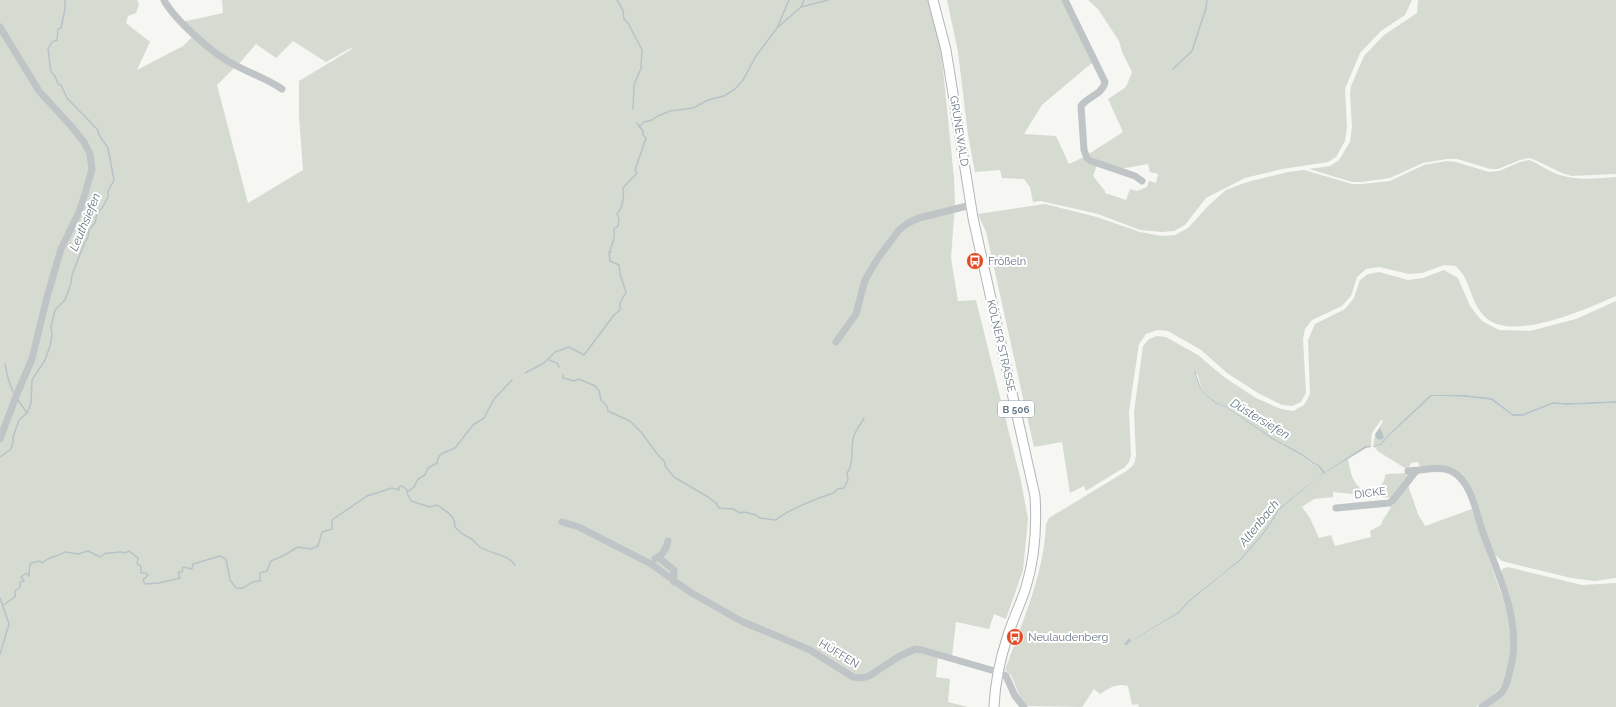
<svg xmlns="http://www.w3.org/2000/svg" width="1616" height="707" font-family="Raleway,sans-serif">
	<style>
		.green { fill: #d6dbd2 }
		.water { fill: #b6c3c7 }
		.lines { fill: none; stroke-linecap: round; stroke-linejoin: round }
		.stream { stroke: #b6c3c7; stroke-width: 1.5 }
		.major-casing { stroke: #b1b6ba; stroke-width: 11 }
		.minor { stroke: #bfc4c7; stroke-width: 7 }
		.major { stroke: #fff; stroke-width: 9 }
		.labels { text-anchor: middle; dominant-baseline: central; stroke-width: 4; stroke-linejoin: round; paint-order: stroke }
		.shield { fill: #fff; stroke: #93a0a9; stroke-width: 1 }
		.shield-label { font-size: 10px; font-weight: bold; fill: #657784 }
		.street-label { font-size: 11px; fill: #657784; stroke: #fff }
		.poi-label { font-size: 11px; fill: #657784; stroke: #fff; text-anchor: start }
		.water-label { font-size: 12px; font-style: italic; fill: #617980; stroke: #fff }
	</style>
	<rect width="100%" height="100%" fill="#f6f6f3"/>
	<!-- green -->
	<g class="green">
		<path d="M0,0H137L139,4L136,13L128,16L126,23L150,42L137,70L183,46L194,35L235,67L217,85L248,203L303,170L299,115V81L352,49L351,48L326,62L293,41L276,58L256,44L238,65L233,63L182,22L223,13L222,0H928L937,28L942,59L954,178L955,204L951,258L958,301L976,300L1021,481L1028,519L1023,570L1006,619L994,614L989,629L956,622L952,656H938L936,677L950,679L948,702L968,707H0Z"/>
		<path d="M947,0H1062L1093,62L1042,105L1024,134L1056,136L1069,164L1084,157L1097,165L1093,176L1105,191V193L1126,200L1130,189L1137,191L1147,187L1149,181L1156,183L1158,174L1150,172L1148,164L1120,169L1094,161L1087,155L1123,132L1108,99L1126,87L1132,72L1122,52L1119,41L1098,9L1088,0H1412L1405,15L1381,31L1360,53L1345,89L1347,127L1345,141L1336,157L1328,162L1282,169L1245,178L1206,198L1185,225L1174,231L1162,232L1140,230L1098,214L1041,201L1033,202L1030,187L1024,179L1002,178L1000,170L975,172L968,135L958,52Z"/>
		<path d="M1418,0H1616V174L1572,176L1562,173L1533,159L1528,158L1520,160L1498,169H1490L1457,159H1447L1423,163L1390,178L1362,182H1352L1309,169L1330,166L1339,160L1350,142L1352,127L1350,94L1351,86L1364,56L1384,35L1417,13Z"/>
		<path d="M1529,160C1540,164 1549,172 1560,175C1578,181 1598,178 1616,177V296C1586,309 1512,343 1485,317C1473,305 1471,289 1464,276C1462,272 1458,269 1456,266L1444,265L1422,273L1409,274L1379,267L1366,269L1357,277L1351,296L1342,306L1312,320L1305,329L1303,339L1306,393L1301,402L1292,406L1282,405L1258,393L1227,373L1201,350L1168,331L1157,330L1146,334L1139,344L1129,411L1131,455L1129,462L1125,467L1086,491L1084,486L1070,493L1062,442L1034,447L986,232L978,214L1045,204L1097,217L1140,232L1162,236L1175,235L1188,228L1209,205L1226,190L1247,182L1288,172L1304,170L1352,184H1362L1390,181L1424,165L1447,161L1456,162L1489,172L1499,171L1520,162Z"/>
		<path d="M1444,270L1458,278L1470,306L1482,321L1499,330L1530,331L1576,319L1616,301V401L1568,403L1553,402L1522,414H1513L1492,398L1466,395H1430L1390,433L1380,444L1373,446L1375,434L1376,438L1381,430L1380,427L1379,428L1383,421L1381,420L1372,433L1371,446H1365L1325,472L1318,464L1314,463L1301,453L1273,438L1227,407L1216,402L1202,391L1198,375L1194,372L1201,391L1215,403L1227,408L1272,439L1301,455L1312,464L1317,465L1323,473L1278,509L1271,521L1261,535L1240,559L1222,574L1189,600L1178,612L1130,640L1129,639L1124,645L1126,646L1131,641L1179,613L1190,601L1241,560L1262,536L1272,522L1279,510L1320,476L1348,459C1350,471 1353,486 1365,491C1375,490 1385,486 1385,475L1388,474L1410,473L1392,498L1333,492V497L1314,499L1302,507L1310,518L1319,538L1331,535L1335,546L1371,537L1370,531L1381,525C1383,517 1390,512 1391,505L1408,485L1418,514L1425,526L1472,509L1507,611C1511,632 1514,666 1502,685C1497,694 1484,701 1476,707H1139L1138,704L1132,705L1128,686C1117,683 1109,688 1100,694L1094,689L1082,707L1028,706L1020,697L1011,675L1005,670C1022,622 1044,575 1046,524L1049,518L1128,470L1134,464L1136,456L1134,412L1143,346L1149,339L1157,336L1166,337L1198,355L1224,377L1256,398L1281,409L1293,411L1304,405L1310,394L1308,340L1315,324L1345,309L1354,298L1360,280L1368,274L1379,272L1408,280L1423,278Z"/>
		<path d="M1432,396L1466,397L1491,400L1513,416H1523L1553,404L1568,405L1616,403V578L1595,581L1571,578L1502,561L1494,554L1457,472L1420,467L1418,462L1411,463L1408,470L1379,452L1374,447L1381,445L1391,434Z"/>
		<path d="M1508,567L1582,585L1616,583V707H1485L1501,695L1516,652V628L1513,610L1501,575L1502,569Z"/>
	</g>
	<!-- water -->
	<g class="water">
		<path d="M1195,371L1202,391L1216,402L1227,407L1273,438L1301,453L1314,463L1318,464L1325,472L1365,446H1371V447L1366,448L1320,476L1279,510L1272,522L1262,536L1241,560L1190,601L1179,613L1131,641L1126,646L1124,644L1129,638L1131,640L1178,612L1189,600L1222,574L1240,559L1261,535L1271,521L1278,509L1323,473L1317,465L1313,464L1301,455L1272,439L1227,408L1215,403L1201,391L1194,372Z"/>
		<path d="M1430,395H1466L1492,398L1513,414H1522L1553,402L1568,403L1616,401V403L1568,405L1553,404L1523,416H1513L1491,400L1466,397L1432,396L1391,434L1381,445L1373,447V446L1380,444L1390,433Z"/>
		<path d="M1380,427L1384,438L1380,440L1376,438L1375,434Z"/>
	</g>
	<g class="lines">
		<!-- stream -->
		<g class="stream">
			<path d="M617,0L623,10L624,19L628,23L642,50L641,68L634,85L633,109"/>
			<path d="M801,7L804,0"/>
			<path d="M777,28L789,0"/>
			<path d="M1173,69L1192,51L1206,8L1207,0"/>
			<path d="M639,127L644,122L652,120L658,116L670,111L693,108L708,100L724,96L735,89L743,80L756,56L777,28L801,7L828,0"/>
			<path d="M549,360L557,363L559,367"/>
			<path d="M5,364L8,378L13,392"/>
			<path d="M525,373L544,363L555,352L569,347L584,355L614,315L620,310V303L626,292L620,274L619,265L610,261L609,252H611L610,249C614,242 615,237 614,229L618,226L619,218L617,214C623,207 624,196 623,188L637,173L635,170L646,138L643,135V131L637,123"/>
			<path d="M563,375V378L574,381L579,379L595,386L599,391L601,400L607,406L608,411L630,421L641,432L658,455L665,462V466L674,477L708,497L716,503L719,508L733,509L740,513L744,512L756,515L760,518L776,520C785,511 820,497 834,493L837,489L844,488L848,480L847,473C854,464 851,450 853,439C854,432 861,424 864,418"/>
			<path d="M18,400L27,413"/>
			<path d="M0,457L11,449L13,442V437L19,420L27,413L31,403L32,380L45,360L50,346L52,335L51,327L55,310L65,300L71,283L72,275L84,244L88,237L89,230L95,223L97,213L102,208L108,197V191L114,180L108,148L99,135L98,130L67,98L61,85L58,84L55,76L51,72L48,49L52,42L57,40L58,29L61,28L65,9V0"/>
			<path d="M407,493L411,501L430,507L437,505C447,512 455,515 455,527C462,534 462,534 470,538C474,540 476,544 480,547C490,554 508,554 515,565"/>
			<path d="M0,598L9,624L0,654"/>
			<path d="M3,605L15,597V591L20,587V582L24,581L21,577L26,573L29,576C30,571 28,567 31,563L40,561L42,563C49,556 58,557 65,552L78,554L88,551L100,557L106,553C113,554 119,550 125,553L129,551L138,558L137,564L141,566V573H146L148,575L143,580L145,584L159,583L180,578L178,572H182L183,567L192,569L193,564L220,556L226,559L230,580L236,588C244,590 246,585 253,582C255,581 258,581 260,581V573L267,571L271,561L283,556L298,547L311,549L318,546L322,532L332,529V520L367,496L392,488L399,490V487L402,486L407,490V492L414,487L418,479L425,475L428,468L437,463L439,456L443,453L455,448L473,425L484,418L494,399L512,380"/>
		</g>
		<!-- major casing -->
		<g class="major-casing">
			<path id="major" d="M933,0L946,50L973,218L1035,496C1037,528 1035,557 1026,587C1021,603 1013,619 1008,635C1000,659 995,682 994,707"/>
		</g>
		<!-- minor -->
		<g class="minor">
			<path d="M164,0C174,19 213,54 233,64C249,73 266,78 282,89"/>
			<path d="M1065,0L1105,82C1103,94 1087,97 1081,106L1084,150L1087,158L1091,161L1135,176L1142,181"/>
			<path d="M0,27L39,91L71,126L84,142L90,154L92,169L85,194L79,212L61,249L47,297L32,359L17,394L0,439"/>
			<path d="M836,342L856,314L865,280L878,258L899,230L908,223L919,218L971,205"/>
			<path d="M1408,471C1422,471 1440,465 1453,472C1472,483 1476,513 1483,533C1499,577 1523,623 1510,670C1508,678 1507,687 1501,693C1496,698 1488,702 1482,707"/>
			<path d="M1336,508L1389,503L1393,500L1416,471"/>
			<path d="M562,522L579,527L651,564L690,592L741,621L810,650L853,677L862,678L869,676L898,657L915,649L922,650L998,672L1006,676L1015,696L1024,707"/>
			<path d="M659,558L674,570V582"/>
			<path d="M655,559C662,556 667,548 668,541"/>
		</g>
		<!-- major -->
		<use href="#major" class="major"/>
	</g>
	<!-- icons -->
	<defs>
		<g id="bus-disc" transform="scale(0.9)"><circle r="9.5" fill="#e24b27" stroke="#fff"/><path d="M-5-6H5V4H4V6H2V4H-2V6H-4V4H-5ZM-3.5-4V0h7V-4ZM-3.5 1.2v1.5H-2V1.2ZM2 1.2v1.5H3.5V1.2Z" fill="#fff"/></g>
	</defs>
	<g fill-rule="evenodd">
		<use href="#bus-disc" x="975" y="261"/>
		<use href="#bus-disc" x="1015" y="637"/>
	</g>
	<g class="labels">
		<!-- shield labels -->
		<rect class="shield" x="998" y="401" width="36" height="16" rx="3"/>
		<g class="shield-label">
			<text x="1016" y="409">B 506</text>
		</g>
		<!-- street labels -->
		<g class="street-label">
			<text transform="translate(959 131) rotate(81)">GRUNEWALD</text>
			<text transform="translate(1001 346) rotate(77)">KÖLNER STRASSE</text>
			<text transform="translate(1370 493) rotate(-8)">DICKE</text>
			<text transform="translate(839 654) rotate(31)">HÜFFEN</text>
		</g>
		<!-- poi labels -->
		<g class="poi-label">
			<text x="988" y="261">Frößeln</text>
			<text x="1028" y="637">Neulaudenberg</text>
		</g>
		<!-- water labels -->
		<g class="water-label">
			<text transform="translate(85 222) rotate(-67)">Leuthsiefen</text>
			<text transform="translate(1260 419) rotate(31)">Düstersiefen</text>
			<text transform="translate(1259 523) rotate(-51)">Altenbach</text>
		</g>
	</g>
</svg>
